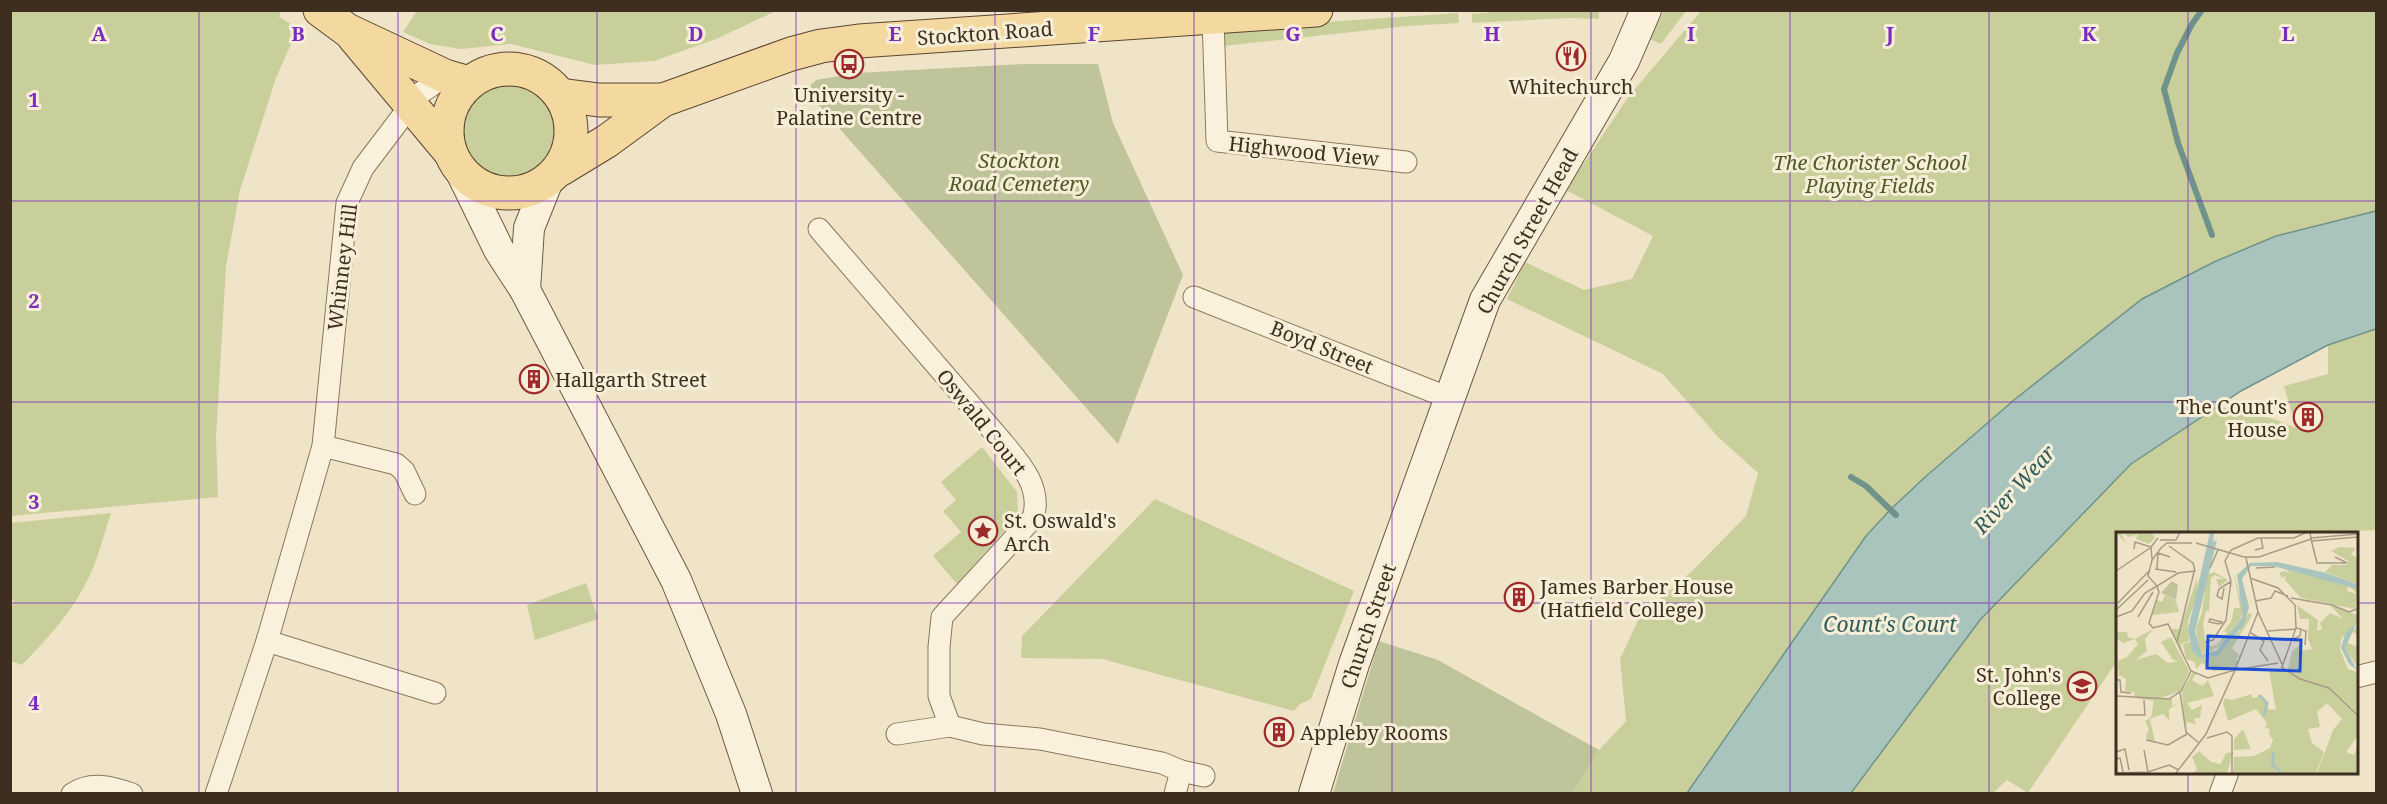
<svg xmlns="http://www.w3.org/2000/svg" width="2387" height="804" font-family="'Noto Serif',serif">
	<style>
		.green { fill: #c9cf9b }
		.cemetery { fill: #bfc49a }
		.water { fill: #a9c4bc; stroke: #6f938a; stroke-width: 1.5 }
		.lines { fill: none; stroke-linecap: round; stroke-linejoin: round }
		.stream { stroke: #6f938a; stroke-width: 6 }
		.street-casing { stroke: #8d765c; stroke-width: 23 }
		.secondary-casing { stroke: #6f573f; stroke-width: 32 }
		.primary-casing { stroke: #5b4430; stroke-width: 35 }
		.street { stroke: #faf1dc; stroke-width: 21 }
		.secondary { stroke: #faf1dc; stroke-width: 30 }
		.primary { stroke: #f3d9a0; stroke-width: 33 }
		.grid { fill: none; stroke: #7b2cbf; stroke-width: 1.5; stroke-opacity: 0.55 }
		.labels { text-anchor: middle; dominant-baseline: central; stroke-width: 6; stroke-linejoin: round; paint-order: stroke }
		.street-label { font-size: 20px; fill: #3d2e20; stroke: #f7eed8 }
		.poi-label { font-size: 20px; fill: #3d2e20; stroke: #f7eed8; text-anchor: start }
		.park-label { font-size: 20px; font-style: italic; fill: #4d5a26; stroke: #f7eed8 }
		.water-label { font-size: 21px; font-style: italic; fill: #2f5d5a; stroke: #f7eed8 }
		.inset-river { fill: none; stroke: #a9c4bc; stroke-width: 3 }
		.inset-road { fill: none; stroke: #a89b85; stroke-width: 1.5 }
		.view { fill: #1d4ed8; fill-opacity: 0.15; stroke: #1d4ed8; stroke-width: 3 }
		.inset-edge { fill: none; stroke: #3d2e20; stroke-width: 3 }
		.grid-label { font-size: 20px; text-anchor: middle; font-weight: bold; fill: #7b2cbf; stroke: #f7eed8; stroke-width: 6; stroke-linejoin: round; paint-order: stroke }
	</style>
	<rect width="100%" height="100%" fill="#f0e4c8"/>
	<!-- green -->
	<g class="green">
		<path d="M11,10L281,11L279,17L298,28L276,78L240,190L226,266L216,437L218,497L11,516Z"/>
		<path d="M417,11V10L776,11L716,39L654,61L595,65L511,44L461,49L430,44L403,32Z"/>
		<path d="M1503,11H1599V19L1569,18L1472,23V14Z"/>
		<path d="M1664,11H1686L1661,44L1649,39Z"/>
		<path d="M1701,11H2376V211L2276,236L2214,262L2142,299L2014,400L1924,478L1890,510L1866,536L1687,793H1573L1599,750L1626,721L1620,659L1639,618L1693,570L1746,516L1758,473L1718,437L1663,374L1507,299L1525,262L1584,290L1632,279L1653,236L1566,190L1629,96Z"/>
		<path d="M1458,13L1459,23L1407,26L1223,46V29Z"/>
		<circle cx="509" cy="133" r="50"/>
		<path d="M2376,329V530L2271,534H2117V661L2028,793L2007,780L1993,793L1851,794L1980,620L2001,596L2131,464L2218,406L2274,419L2296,428L2324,419L2320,405L2292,414L2284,386L2328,374V345Z"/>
		<path d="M982,447L1017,492L1018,512L1014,520L957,584L933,556L961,532L943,511L956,500L941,482Z"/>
		<path d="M1155,499L1354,591L1311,699L1300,704L1294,711L1102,659L1021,658L1022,636Z"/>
		<path d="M111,513C104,533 99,556 90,575C74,610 49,637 22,665L11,661V609L14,601L11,598V523Z"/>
		<path d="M586,583L598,619L535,640L527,605Z"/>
	</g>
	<!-- cemetery -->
	<g class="cemetery">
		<path d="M1023,64H1098L1113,123L1183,275L1118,444L809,94L811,85L816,80L856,73Z"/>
		<path d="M1379,641L1438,660L1599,750L1573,793H1333Z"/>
	</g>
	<!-- water -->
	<path class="water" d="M2376,211V329L2328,345L2241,391L2131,464L1980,620L1851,793H1687L1866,536L1890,510L1924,478L2014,400L2142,299L2214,262L2276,236Z"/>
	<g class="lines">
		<!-- stream -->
		<g class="stream">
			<path d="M2202,10L2192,24L2177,53L2164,89L2178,143L2212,235"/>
			<path d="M1851,477L1866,486L1896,515"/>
		</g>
		<!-- street casing -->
		<g class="street-casing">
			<g id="street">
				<path d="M1213,18L1217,141L1406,162"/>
				<path d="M819,229L999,438C1018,461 1043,486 1033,518L942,617L939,647V696L950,726L983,734L1040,739L1162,763L1181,771L1175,794"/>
				<path d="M1194,297L1449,398"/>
				<path d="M323,446L396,464L404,471L415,494"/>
				<path d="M267,641L435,693"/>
				<path d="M2356,677L2376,672"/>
				<path d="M897,734L950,726"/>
				<path d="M1181,771L1204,776"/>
				<path d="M72,794C91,781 112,787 132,794"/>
				<path d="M216,794L267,641L323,446L347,203L363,168L410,106L419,94L445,76"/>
				<path d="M2220,794L2228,772"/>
			</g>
		</g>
		<!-- secondary casing -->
		<g class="secondary-casing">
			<g id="secondary">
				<path d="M459,168L499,250L525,290L676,580L731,714L757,794"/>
				<path d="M525,290L529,228L549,178"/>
				<path d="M1314,794L1354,664L1485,300L1624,61L1646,10"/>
			</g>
		</g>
		<!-- primary casing -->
		<g class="primary-casing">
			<g id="primary">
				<path d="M320,10L347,30L445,76L469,83"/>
				<path d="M353,36L450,152"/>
				<circle cx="509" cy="131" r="62"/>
				<path d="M560,95L599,100H663"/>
				<path d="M561,169L607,141L663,100L791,54L821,46L859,41L1316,10"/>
			</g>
		</g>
		<!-- street -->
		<use href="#street" class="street"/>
		<!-- secondary -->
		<use href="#secondary" class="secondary"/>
		<!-- primary -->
		<use href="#primary" class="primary"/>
	</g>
	<!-- grid -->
	<path class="grid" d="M199,10V794M398,10V794M597,10V794M796,10V794M995,10V794M1194,10V794M1392,10V794M1591,10V794M1790,10V794M1989,10V794M2188,10V534M10,201H2376M10,402H2376M10,603H2117M2356,603H2376M2188,772V794"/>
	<!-- icons -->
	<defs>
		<g id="restaurant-ring" transform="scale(1.5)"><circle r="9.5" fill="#f7eed8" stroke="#9e2a2b" stroke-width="1.5"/><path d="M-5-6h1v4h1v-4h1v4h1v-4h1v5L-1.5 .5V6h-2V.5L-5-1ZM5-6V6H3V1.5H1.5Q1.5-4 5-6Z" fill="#9e2a2b"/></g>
		<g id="bus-ring" transform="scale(1.5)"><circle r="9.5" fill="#f7eed8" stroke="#9e2a2b" stroke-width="1.5"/><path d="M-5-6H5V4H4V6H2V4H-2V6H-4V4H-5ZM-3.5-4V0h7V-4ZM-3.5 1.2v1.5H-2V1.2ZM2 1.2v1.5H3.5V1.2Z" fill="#9e2a2b"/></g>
		<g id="building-ring" transform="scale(1.5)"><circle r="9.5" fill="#f7eed8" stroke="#9e2a2b" stroke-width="1.5"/><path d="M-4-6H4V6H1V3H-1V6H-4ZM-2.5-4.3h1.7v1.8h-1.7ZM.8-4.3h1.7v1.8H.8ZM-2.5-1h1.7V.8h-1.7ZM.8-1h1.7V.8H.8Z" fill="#9e2a2b"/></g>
		<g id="sight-ring" transform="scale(1.5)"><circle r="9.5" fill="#f7eed8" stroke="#9e2a2b" stroke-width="1.5"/><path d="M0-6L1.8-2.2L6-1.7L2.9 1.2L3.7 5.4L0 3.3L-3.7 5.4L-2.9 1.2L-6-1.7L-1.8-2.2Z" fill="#9e2a2b"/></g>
		<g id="university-ring" transform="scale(1.5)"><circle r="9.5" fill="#f7eed8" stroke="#9e2a2b" stroke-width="1.5"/><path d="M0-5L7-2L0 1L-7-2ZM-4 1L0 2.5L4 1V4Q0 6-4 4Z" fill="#9e2a2b"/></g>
	</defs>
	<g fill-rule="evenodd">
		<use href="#restaurant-ring" x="1571" y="56"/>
		<use href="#bus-ring" x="849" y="64"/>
		<use href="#building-ring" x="534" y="379"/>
		<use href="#building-ring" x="2308" y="417"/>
		<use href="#sight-ring" x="983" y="531"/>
		<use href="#building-ring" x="1519" y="597"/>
		<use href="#university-ring" x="2082" y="686"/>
		<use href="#building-ring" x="1279" y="732"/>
	</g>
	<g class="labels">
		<!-- street labels -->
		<g class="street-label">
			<text transform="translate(985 33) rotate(-4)">Stockton Road</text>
			<text transform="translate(1304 151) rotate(6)">Highwood View</text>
			<text transform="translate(1527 231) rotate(-61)">Church Street Head</text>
			<text transform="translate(342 267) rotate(-83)">Whinney Hill</text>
			<text transform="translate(1322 347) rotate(22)">Boyd Street</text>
			<text transform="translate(982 422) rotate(51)">Oswald Court</text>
			<text transform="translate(1368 626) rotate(-71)">Church Street</text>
		</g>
		<!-- poi labels -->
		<g class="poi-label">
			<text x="1571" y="86" text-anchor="middle">Whitechurch</text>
			<text x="849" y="94" text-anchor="middle">University -<tspan x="849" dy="23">Palatine Centre</tspan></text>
			<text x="555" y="379">Hallgarth Street</text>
			<text x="2287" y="406" text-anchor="end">The Count's<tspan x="2287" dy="23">House</tspan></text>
			<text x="1004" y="520">St. Oswald's<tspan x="1004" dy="23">Arch</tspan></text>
			<text x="1540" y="586">James Barber House<tspan x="1540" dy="23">(Hatfield College)</tspan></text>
			<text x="2061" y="674" text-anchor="end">St. John's<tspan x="2061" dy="23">College</tspan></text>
			<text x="1300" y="732">Appleby Rooms</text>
		</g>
		<!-- park labels -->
		<g class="park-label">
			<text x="1019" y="160">Stockton<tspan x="1019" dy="23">Road Cemetery</tspan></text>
			<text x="1870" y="162">The Chorister School<tspan x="1870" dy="23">Playing Fields</tspan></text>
		</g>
		<!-- water labels -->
		<g class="water-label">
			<text transform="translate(2014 489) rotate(-48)">River Wear</text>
			<text x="1890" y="624">Count's Court</text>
		</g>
	</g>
	<!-- overview -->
	<g transform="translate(2116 532)">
		<rect width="242" height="242" fill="#f0e4c8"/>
		<path d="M0,0H35L39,6L33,12L20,7L22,2L13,5L5,1L10,12ZM223,15L240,16L235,22L241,26V52L209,40L216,33H231L232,29L215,19ZM170,38L234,53L241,57V61L232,54L231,59L241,62L239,77L185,66L169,48L170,44L166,46L163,41L168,39L175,42ZM98,40L112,48L103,55L100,47H108L99,43L95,46L93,79H90L87,91L90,115L100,113L110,102L111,99L107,100L115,90L118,76H124L118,41L128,81L107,112L89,123L83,119L80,96L86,81L91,43ZM81,46L82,60L72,89L73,109L65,112L68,125L55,97H64ZM49,63L60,69L63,80L36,83L41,68L46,70ZM181,73L202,88L201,99L206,97L204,91L214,81L227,87L214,73L241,83V90L225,107L224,118L232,137L241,140V184L214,158L241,185V205L230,220L238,223L241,216V241H201L217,198L226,187L211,171L201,180L204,195L192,197L196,211L208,220L200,241H117L118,225L138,224L154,216L157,208L153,202L154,197L149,196L151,191L140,177L112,189L107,171L109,166L116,168L136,162V166L145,164L152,170V177L160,178L153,138L172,137L176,119L184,113L185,119L196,117L192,107L193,87H184ZM132,81L136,82L134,87L116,116L125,125L120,126L123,129L117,138L98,139L86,131L80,137L79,130L70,127L67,112L74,110L83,126L100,124L124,99ZM241,95V102L236,100L231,111L241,114V134L229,117L230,111L234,101ZM37,97L29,107L31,119L20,128L40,122L52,131L62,129L57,128L45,110L55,105L73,139L64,159L40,168L56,166V174L65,170L53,177V188L47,182L34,187L39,210L31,209L30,203L33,198L29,189L35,185L38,169L19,166L18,160L9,159L10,147L3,143L2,129L11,125L22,112L19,107L8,111L0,107V100H11L12,105L19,107ZM77,140L80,142L76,148L81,151L87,154L92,148L98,164L71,171L76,178L86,173L84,186H78L80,192L70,190L72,202L68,188L66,159ZM127,197L135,217L118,218V207ZM83,219L95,230L105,232L110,221L117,220L111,241H77L81,237L76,225Z" fill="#c9cf9b"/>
		<path d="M56,49L62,53L60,68L45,61Z" fill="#bfc49a"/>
		<path d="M94,0H98L97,10L101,8L79,99L86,123L101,118L127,84L121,43L134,31L161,30L210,41L241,52V57L157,34H135L126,47L133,75L128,93L101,124L83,126L76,118L72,98ZM241,90L229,116L241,138L233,132L225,116L229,102Z" fill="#a9c4bc"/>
		<path class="inset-river" d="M143,163L151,171L148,184M158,220L156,232L165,241"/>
		<path class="inset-road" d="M195,6L242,2M195,7L201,31H231L219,25M44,8H60L64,0M195,9L242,5M80,11L128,25H143L195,7L194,0M53,14L77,31M18,17L19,10L35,15M139,18L147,16L145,6M130,26L142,80L166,132M36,27L35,15L42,6M77,31L79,39L62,41L41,54L43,60L33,91L37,96L52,92L75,139L92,146L119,138L142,80M94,36L102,18M140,36L159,35M39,37L60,40M41,37L42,21L54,25M0,39L34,16M134,46L162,56L179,73L180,96L166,135M108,56L106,67L101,64L103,57L114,50M175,66L216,73L233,80L241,77M139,69L155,66L159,59L172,64M2,71L33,39M0,78L32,48M0,85L16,79L29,61L41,54L32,44L36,28L45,16L51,11H76M22,85L37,60M106,90L94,87L93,90L103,92L107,90M186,98L190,99L189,113M152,99L180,97M135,101L148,109L144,118L152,129M177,107L184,104L185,97L180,96M61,110L78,40M89,110L97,108L110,88L115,49L109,29L115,18L142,6H178L191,0M165,135L184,147L213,156L242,184M0,148H4L5,160L15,161M64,160L70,200L83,211M0,164L53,167L65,159L75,139M9,183H29L28,168M91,206L111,200L116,204V241M30,208L52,213L71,202M28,218L32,240M0,220L9,217L13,238M0,227L4,226L7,240M0,241L32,240L53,233L63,238M60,241L90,202L119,138L162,131"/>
		<path class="view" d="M92,104L185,108L184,139L91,136Z"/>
		<rect width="242" height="242" class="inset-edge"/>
	</g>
	<g class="grid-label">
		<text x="99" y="41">A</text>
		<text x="298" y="41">B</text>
		<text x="497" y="41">C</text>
		<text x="696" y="41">D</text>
		<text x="895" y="41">E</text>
		<text x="1094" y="41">F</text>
		<text x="1293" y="41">G</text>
		<text x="1492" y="41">H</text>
		<text x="1691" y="41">I</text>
		<text x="1890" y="41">J</text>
		<text x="2089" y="41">K</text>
		<text x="2288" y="41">L</text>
		<text x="34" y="107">1</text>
		<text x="34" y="308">2</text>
		<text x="34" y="509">3</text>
		<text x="34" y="710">4</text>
	</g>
	<!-- border -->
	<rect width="2387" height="804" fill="none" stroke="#3d2e20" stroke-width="24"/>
</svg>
